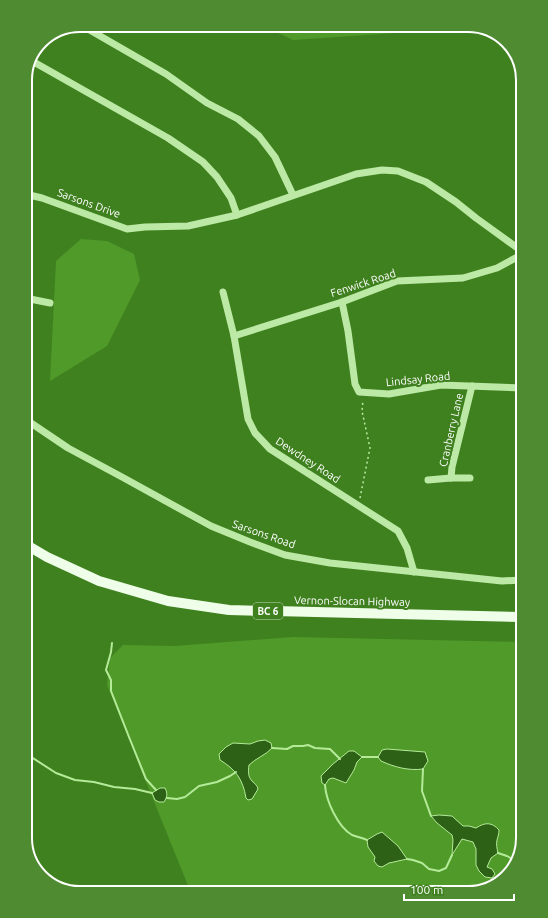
<svg xmlns="http://www.w3.org/2000/svg" width="548" height="918" font-family="Ubuntu,sans-serif">
	<style>
		.green { fill: #4f9a29 }
		.water { fill: #2d6115; stroke: #b5ea99 }
		.lines { fill: none; stroke-linecap: round; stroke-linejoin: round }
		.stream { stroke: #b5ea99; stroke-width: 2 }
		.path { stroke: #bce9a5; stroke-width: 1.5; stroke-dasharray: 2 3; stroke-linecap: butt }
		.minor { stroke: #bce9a5; stroke-width: 7 }
		.major { stroke: #eefee8; stroke-width: 10 }
		.labels { text-anchor: middle; dominant-baseline: central; stroke-width: 4; stroke-linejoin: round; paint-order: stroke }
		.shield { fill: #3f811f; stroke: #c5d9bc; stroke-width: 1 }
		.shield-label { font-size: 10px; font-weight: bold; fill: #fff }
		.street-label { font-size: 11px; fill: #fff; stroke: #3f811f }
		.rim { fill: none; stroke: #fff; stroke-width: 2 }
	</style>
	<rect width="100%" height="100%" fill="#3f811f"/>
	<!-- green -->
	<g class="green">
		<path d="M261,25H405L410,32L293,40Z"/>
		<path d="M81,239L107,241L134,254L140,280L107,346L50,381L56,261Z"/>
		<path d="M293,637L523,642V838L514,868L492,887L468,893H191L107,685L110,658L123,645L175,646Z"/>
	</g>
	<!-- water -->
	<g class="water">
		<path d="M265,740L271,743L272,748C266,755 256,758 249,765C248,771 248,777 252,781C255,784 257,785 258,789L252,799L248,800L246,798C243,779 235,769 220,760L219,754L226,747L233,743L250,744L258,741Z"/>
		<path d="M387,749L425,752L428,761L423,769C409,771 394,767 381,761L378,757L382,750Z"/>
		<path d="M349,751H354L362,757L357,762L354,770L346,783L333,778L329,779L325,785L322,783L321,776L333,764Z"/>
		<path d="M160,788H165C168,794 167,797 164,802H159L155,800L152,793Z"/>
		<path d="M439,815L452,816L463,826H469L476,828C485,822 492,822 499,830C499,834 498,836 497,840C496,844 497,849 498,853L491,858L487,867L492,869L495,874L492,878L485,877L479,871L476,865V849L473,842L462,839L452,855L453,840L452,835L437,823L431,816Z"/>
		<path d="M382,832L398,846L407,859L389,863L382,867L378,866L374,861L375,857L368,847L367,840L377,834Z"/>
	</g>
	<g class="lines">
		<!-- stream -->
		<g class="stream">
			<path d="M112,643L111,652L106,670L111,680V691L129,737L146,779L156,790"/>
			<path d="M272,748L287,749L293,746H303L308,745L315,748L330,749L340,759"/>
			<path d="M25,753L56,773L75,780L94,782L114,787L135,789L152,793"/>
			<path d="M362,757H378"/>
			<path d="M423,769L422,791L431,816"/>
			<path d="M325,785C326,801 338,827 352,835C357,837 363,838 367,840"/>
			<path d="M167,798L177,799L185,797L199,786L217,782L230,776L236,772"/>
			<path d="M498,853L507,856L516,861"/>
			<path d="M407,859L413,860L422,863L429,869L439,871L446,868L452,855"/>
		</g>
		<!-- path -->
		<path class="path" d="M360,498L370,448L362,411L363,400"/>
		<!-- minor -->
		<g class="minor">
			<path d="M81,25L166,74L207,103L238,119L259,136L275,157L293,195"/>
			<path d="M32,61L168,138L203,162L217,177L231,198L237,215"/>
			<path d="M25,194L42,198L127,229L145,227L188,226L237,215L356,174L382,170L398,171L426,182L456,202L476,218L523,252"/>
			<path d="M223,292L234,336L248,419L255,433L270,449L398,531L407,548L414,572"/>
			<path d="M25,298L50,303"/>
			<path d="M342,302L348,331L355,384L359,392L389,394L441,385L523,388"/>
			<path d="M234,336L342,302L397,281L463,278L497,268L523,254"/>
			<path d="M25,419L68,448L122,477L211,526L250,542L285,555L330,563L502,581L523,580"/>
			<path d="M451,478L452,467L472,386"/>
			<path d="M428,480L451,478H470"/>
		</g>
		<!-- major -->
		<path class="major" d="M25,544L47,557L99,581L168,601L229,610L523,617"/>
	</g>
	<g class="labels">
		<!-- shield labels -->
		<rect class="shield" x="253" y="603" width="30" height="16" rx="3"/>
		<g class="shield-label">
			<text x="268" y="611">BC 6</text>
		</g>
		<!-- street labels -->
		<g class="street-label">
			<text transform="translate(89 203) rotate(20)">Sarsons Drive</text>
			<text transform="translate(363 283) rotate(-18)">Fenwick Road</text>
			<text transform="translate(418 379) rotate(-6)">Lindsay Road</text>
			<text transform="translate(451 430) rotate(-77)">Cranberry Lane</text>
			<text transform="translate(308 460) rotate(33)">Dewdney Road</text>
			<text transform="translate(264 534) rotate(19)">Sarsons Road</text>
			<text transform="translate(352 601) rotate(1)">Vernon-Slocan Highway</text>
		</g>
	</g>
	<!-- crop -->
	<path d="M0 0H548V918H0ZM80 32H468A48 48 0 0 1 516 80V838A48 48 0 0 1 468 886H80A48 48 0 0 1 32 838V80A48 48 0 0 1 80 32Z" fill="#4e8b31" fill-rule="evenodd"/>
	<path class="rim" d="M80 32H468A48 48 0 0 1 516 80V838A48 48 0 0 1 468 886H80A48 48 0 0 1 32 838V80A48 48 0 0 1 80 32Z"/>
	<!-- scale -->
	<path d="M404 894v6h110v-6" fill="none" stroke="#ffffff" stroke-width="2"/>
	<text x="410" y="894" font-size="12" fill="#ffffff" stroke="#3f811f" stroke-width="3" paint-order="stroke">100 m</text>
</svg>
